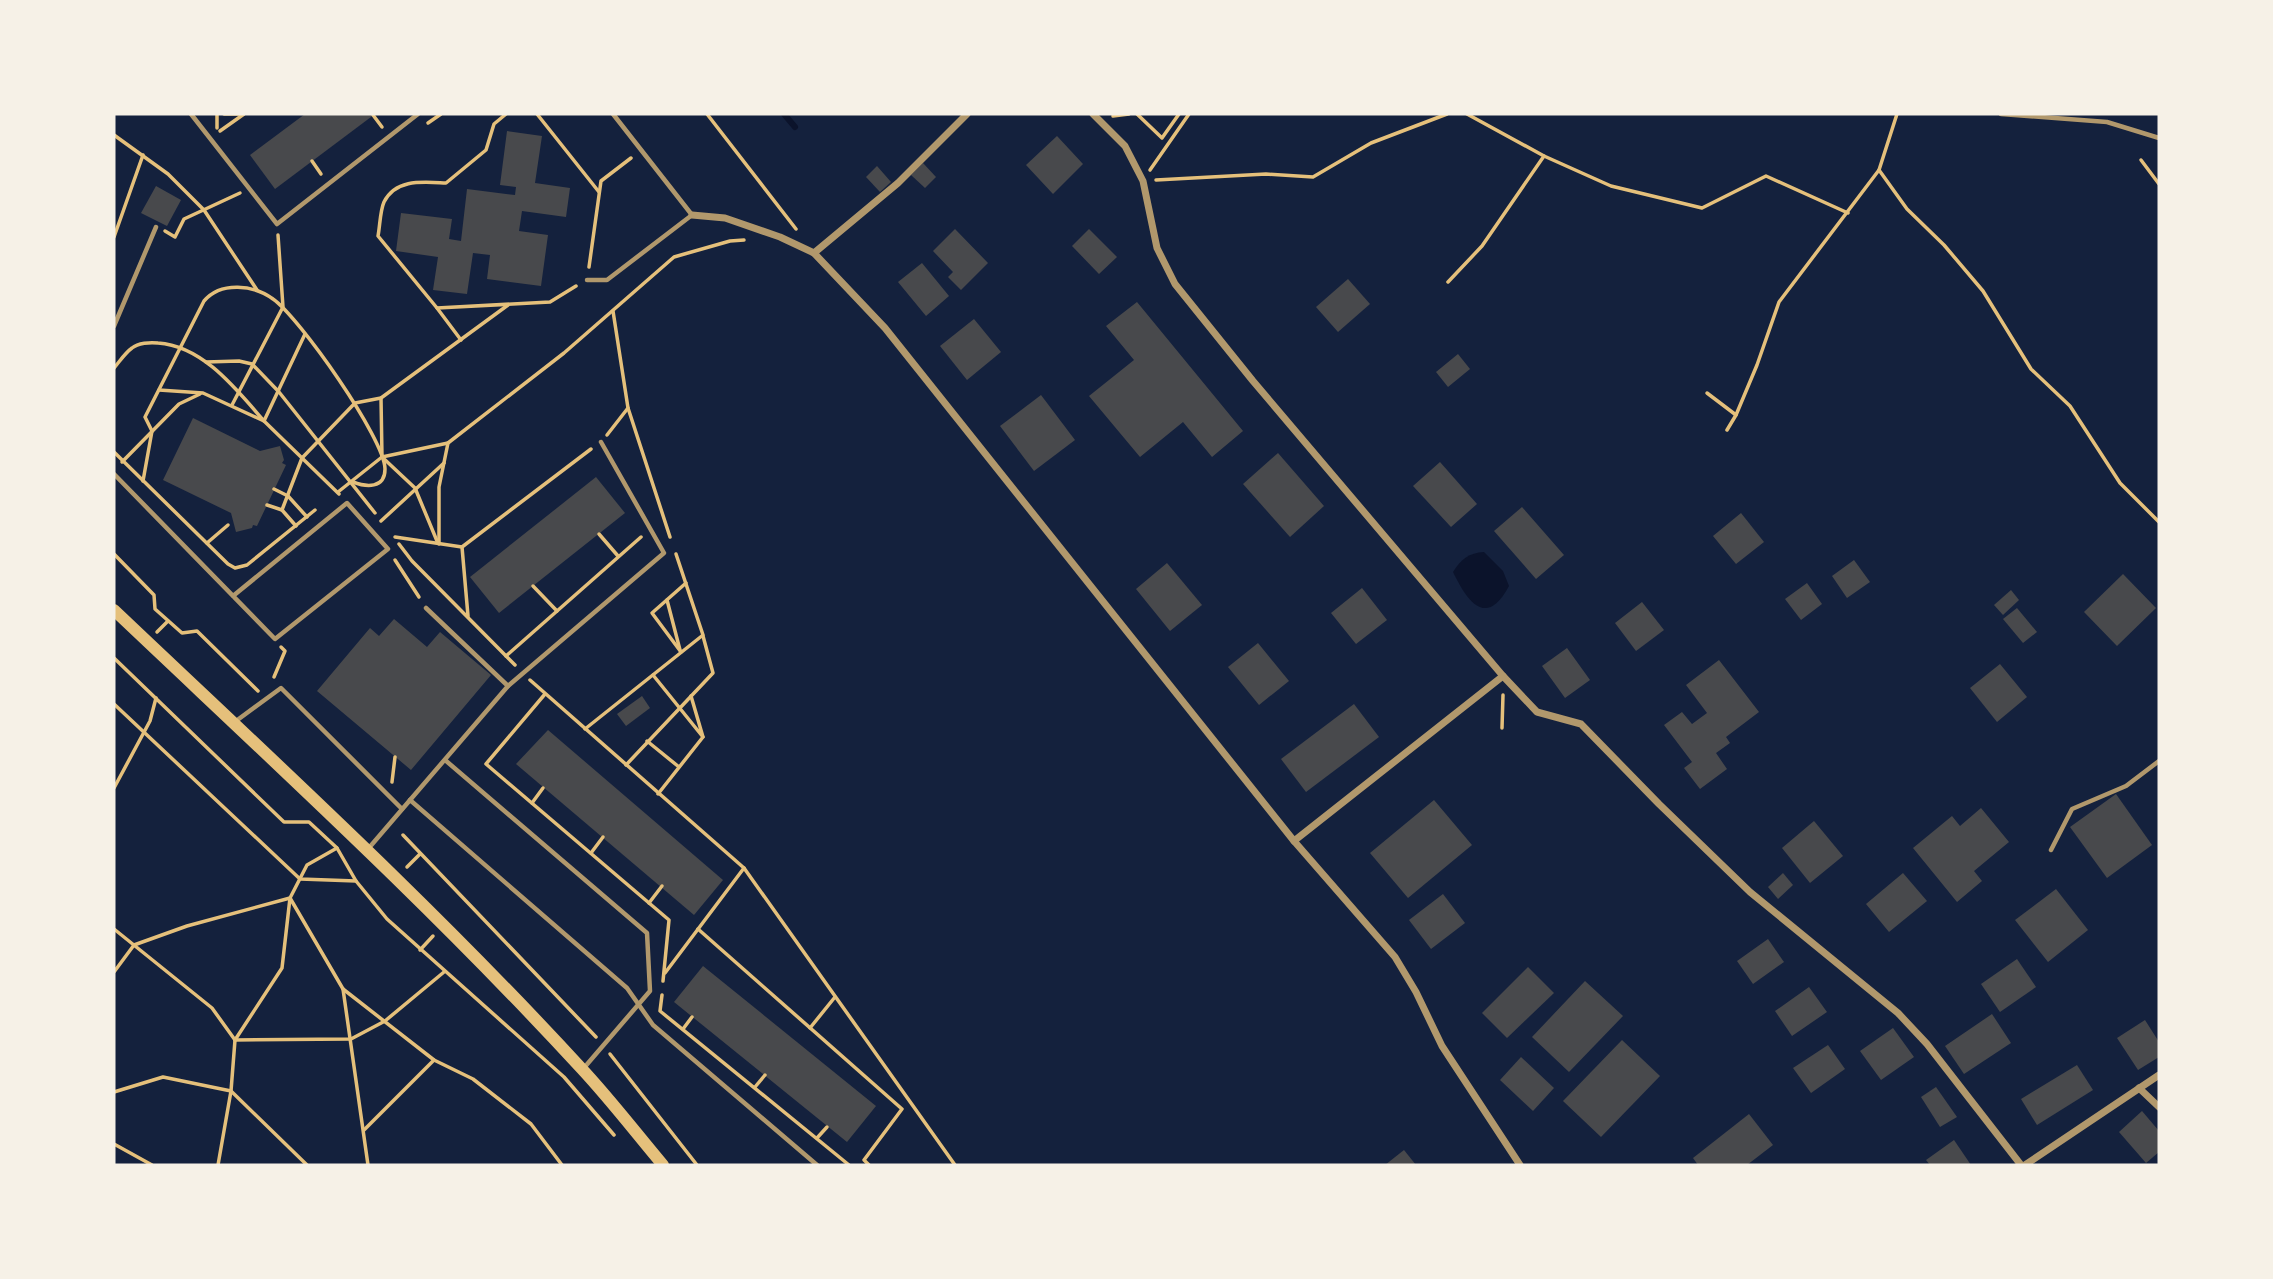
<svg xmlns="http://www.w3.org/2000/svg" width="2273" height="1279" font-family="'Noto Sans',sans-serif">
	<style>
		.water { fill: #0b132b }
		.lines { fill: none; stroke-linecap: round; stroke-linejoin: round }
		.stream { stroke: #0b132b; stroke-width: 6 }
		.building { fill: #48494c }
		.path { stroke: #e5c07b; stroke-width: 3.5 }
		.service { stroke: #b1986c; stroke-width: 4.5 }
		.minor { stroke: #b1986c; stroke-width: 7 }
		.secondary { stroke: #e5c07b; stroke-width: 12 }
	</style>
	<rect width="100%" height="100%" fill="#14213d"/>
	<!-- water -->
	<path class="water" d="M1484,552L1503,571L1509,586C1486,629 1467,601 1453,572C1461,559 1469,553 1484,552Z"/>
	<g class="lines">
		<!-- stream -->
		<path class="stream" d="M784,114L795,127"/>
	</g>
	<!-- building -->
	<g class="building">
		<path d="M305,114H375L275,189L250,155Z"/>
		<path d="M507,131L542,136L535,183L570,188L566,217L522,211L519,231L548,235L541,286L487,279L490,255L473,253L467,294L433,290L438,257L396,251L401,213L452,219L449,239L461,241L467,189L515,195L516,187L500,185Z"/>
		<path d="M1057,136L1083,164L1053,194L1026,165Z"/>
		<path d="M923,163L936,177L925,188L911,175Z"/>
		<path d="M877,166L891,182L880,192L866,177Z"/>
		<path d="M156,186L181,200L167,226L141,213Z"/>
		<path d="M955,229L988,263L961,290L948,277L953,272L933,251Z"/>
		<path d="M1089,229L1117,257L1099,274L1072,246Z"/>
		<path d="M922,263L949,296L926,316L898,282Z"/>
		<path d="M1348,279L1370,304L1338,332L1316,307Z"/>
		<path d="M1137,302L1243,431L1212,457L1183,422L1140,457L1089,396L1134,360L1106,326Z"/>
		<path d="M974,319L1001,352L967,380L940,346Z"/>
		<path d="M1458,354L1470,369L1448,387L1436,372Z"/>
		<path d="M1041,395L1075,440L1034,471L1000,426Z"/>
		<path d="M193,418L260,451L280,446L284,460L282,463L286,465L257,526L253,525L252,528L236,532L231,513L163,480Z"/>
		<path d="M1278,453L1324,506L1290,537L1243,484Z"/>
		<path d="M1440,462L1477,504L1451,527L1413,486Z"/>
		<path d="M596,477L625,513L499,613L470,577Z"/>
		<path d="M1522,507L1564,555L1536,579L1494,531Z"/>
		<path d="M1741,513L1764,542L1736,564L1713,536Z"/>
		<path d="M1854,560L1870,582L1847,598L1832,576Z"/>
		<path d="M1167,563L1202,605L1170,631L1136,589Z"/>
		<path d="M2123,574L2156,608L2117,646L2084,612Z"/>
		<path d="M1807,583L1822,604L1801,620L1785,599Z"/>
		<path d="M1362,588L1387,620L1356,644L1331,613Z"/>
		<path d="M2011,590L2019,600L2003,615L1994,605Z"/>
		<path d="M1642,602L1664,630L1636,651L1615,623Z"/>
		<path d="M2017,608L2037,632L2023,643L2003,619Z"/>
		<path d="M394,619L427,647L440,632L491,675L411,770L317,691L370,628L379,636Z"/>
		<path d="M1258,643L1289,681L1259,705L1228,667Z"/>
		<path d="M1567,648L1590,680L1565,698L1542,666Z"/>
		<path d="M1719,660L1759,712L1726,737L1730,743L1716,753L1727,769L1700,789L1684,768L1692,762L1664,725L1682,712L1692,724L1707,713L1686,685Z"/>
		<path d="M2000,664L2027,697L1997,722L1970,688Z"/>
		<path d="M642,696L650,708L626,726L617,714Z"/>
		<path d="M1354,704L1379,737L1306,792L1281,759Z"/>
		<path d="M548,730L723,880L694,915L516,764Z"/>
		<path d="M2116,794L2152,845L2107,878L2070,827Z"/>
		<path d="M1434,800L1472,845L1408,898L1370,853Z"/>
		<path d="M1981,808L2009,842L1974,871L1982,881L1957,902L1913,848L1952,816L1960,826Z"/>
		<path d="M1814,821L1843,856L1810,883L1782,848Z"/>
		<path d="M1783,873L1793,885L1778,899L1768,887Z"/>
		<path d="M1903,873L1927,901L1889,932L1866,904Z"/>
		<path d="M2056,889L2088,930L2048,962L2015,920Z"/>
		<path d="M1443,894L1465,923L1431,949L1409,920Z"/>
		<path d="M1768,939L1784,962L1753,984L1737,961Z"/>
		<path d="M2017,959L2036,987L2000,1012L1981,984Z"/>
		<path d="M703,966L876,1106L847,1142L674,1002Z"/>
		<path d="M1528,967L1554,993L1507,1038L1482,1013Z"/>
		<path d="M1585,981L1623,1016L1569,1072L1532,1037Z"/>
		<path d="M1809,987L1827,1012L1792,1036L1775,1011Z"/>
		<path d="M1992,1014L2011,1043L1964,1074L1945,1046Z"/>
		<path d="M2145,1020L2159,1042V1057L2138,1070L2117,1038Z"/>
		<path d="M1893,1028L1914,1057L1881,1080L1860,1051Z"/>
		<path d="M1622,1040L1660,1076L1601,1137L1563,1101Z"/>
		<path d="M1828,1045L1845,1069L1811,1093L1793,1068Z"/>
		<path d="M1521,1057L1554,1088L1533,1111L1500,1080Z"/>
		<path d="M2077,1065L2093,1090L2037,1125L2021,1099Z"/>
		<path d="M1936,1087L1957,1117L1940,1127L1921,1097Z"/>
		<path d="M2142,1111L2159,1131V1152L2146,1163L2119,1132Z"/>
		<path d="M1749,1114L1773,1145L1747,1165H1698L1693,1158Z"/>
		<path d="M1954,1140L1971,1165H1930L1926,1160Z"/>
		<path d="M1404,1150L1416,1165H1385Z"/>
	</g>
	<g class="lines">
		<!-- path -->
		<g class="path">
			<path d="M217,114V128"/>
			<path d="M224,114H241"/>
			<path d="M506,114L494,124L486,150L446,183C424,182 396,178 384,202C380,211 380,226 378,236L437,308L550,302L576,286"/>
			<path d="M537,114L599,192"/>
			<path d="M707,114L796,229"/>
			<path d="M1137,114L1162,138L1179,114"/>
			<path d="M1467,114L1544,156L1611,186L1702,208L1766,176L1848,213"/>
			<path d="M1897,114L1879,170L1907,209L1944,245L1983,291L2031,369L2070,406L2120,483L2159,522"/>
			<path d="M373,115L382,127"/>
			<path d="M1113,116L1129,114"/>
			<path d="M428,123L441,114"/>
			<path d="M220,131L244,114"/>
			<path d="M114,135L168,174L204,210L257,290"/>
			<path d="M2141,160L2159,184"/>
			<path d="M312,161L321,174"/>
			<path d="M1150,170L1189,114"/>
			<path d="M1156,180L1266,174L1313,177L1371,143L1447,114"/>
			<path d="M165,231L175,237L184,219L240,193"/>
			<path d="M114,237L143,155"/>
			<path d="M589,267L601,181L631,158"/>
			<path d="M1448,282L1482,246L1544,156"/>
			<path d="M437,308L461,340"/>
			<path d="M613,311L628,408L670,537"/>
			<path d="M206,362L239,361L252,364L279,392L375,513"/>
			<path d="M114,368C120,361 125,353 132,348C138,343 150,342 158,343C203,346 236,389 264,421L305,334"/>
			<path d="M159,390L203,393L264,421L339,494"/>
			<path d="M1707,393L1736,415"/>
			<path d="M381,398L382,457L415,488L437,541"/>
			<path d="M232,405L283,307L278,235"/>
			<path d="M1727,430L1736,415L1757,365L1779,302L1879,170"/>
			<path d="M607,435L628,408"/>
			<path d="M114,452L228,564L235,568L247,565L315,510"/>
			<path d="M122,462L179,404L200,394"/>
			<path d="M143,481L152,431L145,417L204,301C221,281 254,285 273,299C299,317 385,439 385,469C385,489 366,487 353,482"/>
			<path d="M274,489L288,496L307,517"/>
			<path d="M338,492L382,457L448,443"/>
			<path d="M267,505L282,510L296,526"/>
			<path d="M282,510L302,458L355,403L381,398L508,305"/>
			<path d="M381,521L444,463"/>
			<path d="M599,534L618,556"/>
			<path d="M395,537L462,547"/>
			<path d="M207,543L228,525"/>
			<path d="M399,544L412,561L515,665"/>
			<path d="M439,544V487L448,443L564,353L674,257L730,241L744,240"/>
			<path d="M114,554L154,595L155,609L182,633L197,631L258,691"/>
			<path d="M395,560L419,597"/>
			<path d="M533,586L557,611"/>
			<path d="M667,600L680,650"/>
			<path d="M468,616L462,547L591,449"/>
			<path d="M157,632L168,621"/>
			<path d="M681,652L652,613L686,583"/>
			<path d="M506,656L641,537"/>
			<path d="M114,658L284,822H309L337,848L356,881L387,919L564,1077L614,1135"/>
			<path d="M653,675L703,737L691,696"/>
			<path d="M274,677L285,651L281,647"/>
			<path d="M530,680L744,868L955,1165"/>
			<path d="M545,694L486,764L669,920L663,981"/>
			<path d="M114,704L300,879L356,881"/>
			<path d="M1502,728L1503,695"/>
			<path d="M585,729L703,635L676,554"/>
			<path d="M647,741L679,767"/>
			<path d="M626,765L713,673L703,636"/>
			<path d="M392,782L395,757"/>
			<path d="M114,788L150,721L156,698"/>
			<path d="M658,794L703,737"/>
			<path d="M532,803L543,788"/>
			<path d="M403,835L596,1037"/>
			<path d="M591,853L603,837"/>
			<path d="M407,867L420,854"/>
			<path d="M649,903L662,886"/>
			<path d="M114,929L212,1008L235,1040"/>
			<path d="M698,929L902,1109L864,1160L869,1165"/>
			<path d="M420,950L433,936"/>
			<path d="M114,972L134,945L187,926L290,898L343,989L368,1165"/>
			<path d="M665,973L744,868"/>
			<path d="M343,989L434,1060L473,1079L531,1124L562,1165"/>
			<path d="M662,995L660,1011L849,1165"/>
			<path d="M810,1028L835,997"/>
			<path d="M683,1029L692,1017"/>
			<path d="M235,1040L351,1039L385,1021L444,972"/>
			<path d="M610,1054L697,1165"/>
			<path d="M755,1087L765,1075"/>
			<path d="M114,1092L163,1077L231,1091L307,1165"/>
			<path d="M364,1130L434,1060"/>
			<path d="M817,1138L827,1127"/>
			<path d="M114,1144L152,1165"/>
			<path d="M218,1165L231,1091L235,1040L282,968L290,898L307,865L337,848"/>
		</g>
		<!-- service -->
		<g class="service">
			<path d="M191,114L277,224L418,114"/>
			<path d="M2001,114L2107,122L2159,138"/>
			<path d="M587,280H607L692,215L613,114"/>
			<path d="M114,326L156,227"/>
			<path d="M114,474L275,639L388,549L347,503L233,596"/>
			<path d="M426,608L508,686"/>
			<path d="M236,721L281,688L402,809"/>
			<path d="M445,760L647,933L650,991L583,1069"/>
			<path d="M410,800L627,988L653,1025L817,1165"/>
			<path d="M368,849L508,686L664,553L601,442"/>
			<path d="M2051,850L2072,809L2126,786L2159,761"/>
		</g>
		<!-- minor -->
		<g class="minor">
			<path d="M1093,114L1125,146L1143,181L1157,248L1175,284L1253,381L1503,676L1537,712L1581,724L1659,804L1750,892L1898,1013L1927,1044L2021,1165"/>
			<path d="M692,215L725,218L780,237L814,253L885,328L1294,841L1395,957L1416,992L1442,1046L1520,1165"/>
			<path d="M814,253L898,183L967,114"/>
			<path d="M1294,841L1503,676"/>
			<path d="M2139,1088L2159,1107"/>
			<path d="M2025,1165L2159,1075"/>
		</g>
		<!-- secondary -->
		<path class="secondary" d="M114,610C272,760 433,907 581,1068C610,1099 636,1133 663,1165"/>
	</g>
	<!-- border -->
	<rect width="2273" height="1279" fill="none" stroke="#f6f1e7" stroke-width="231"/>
</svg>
